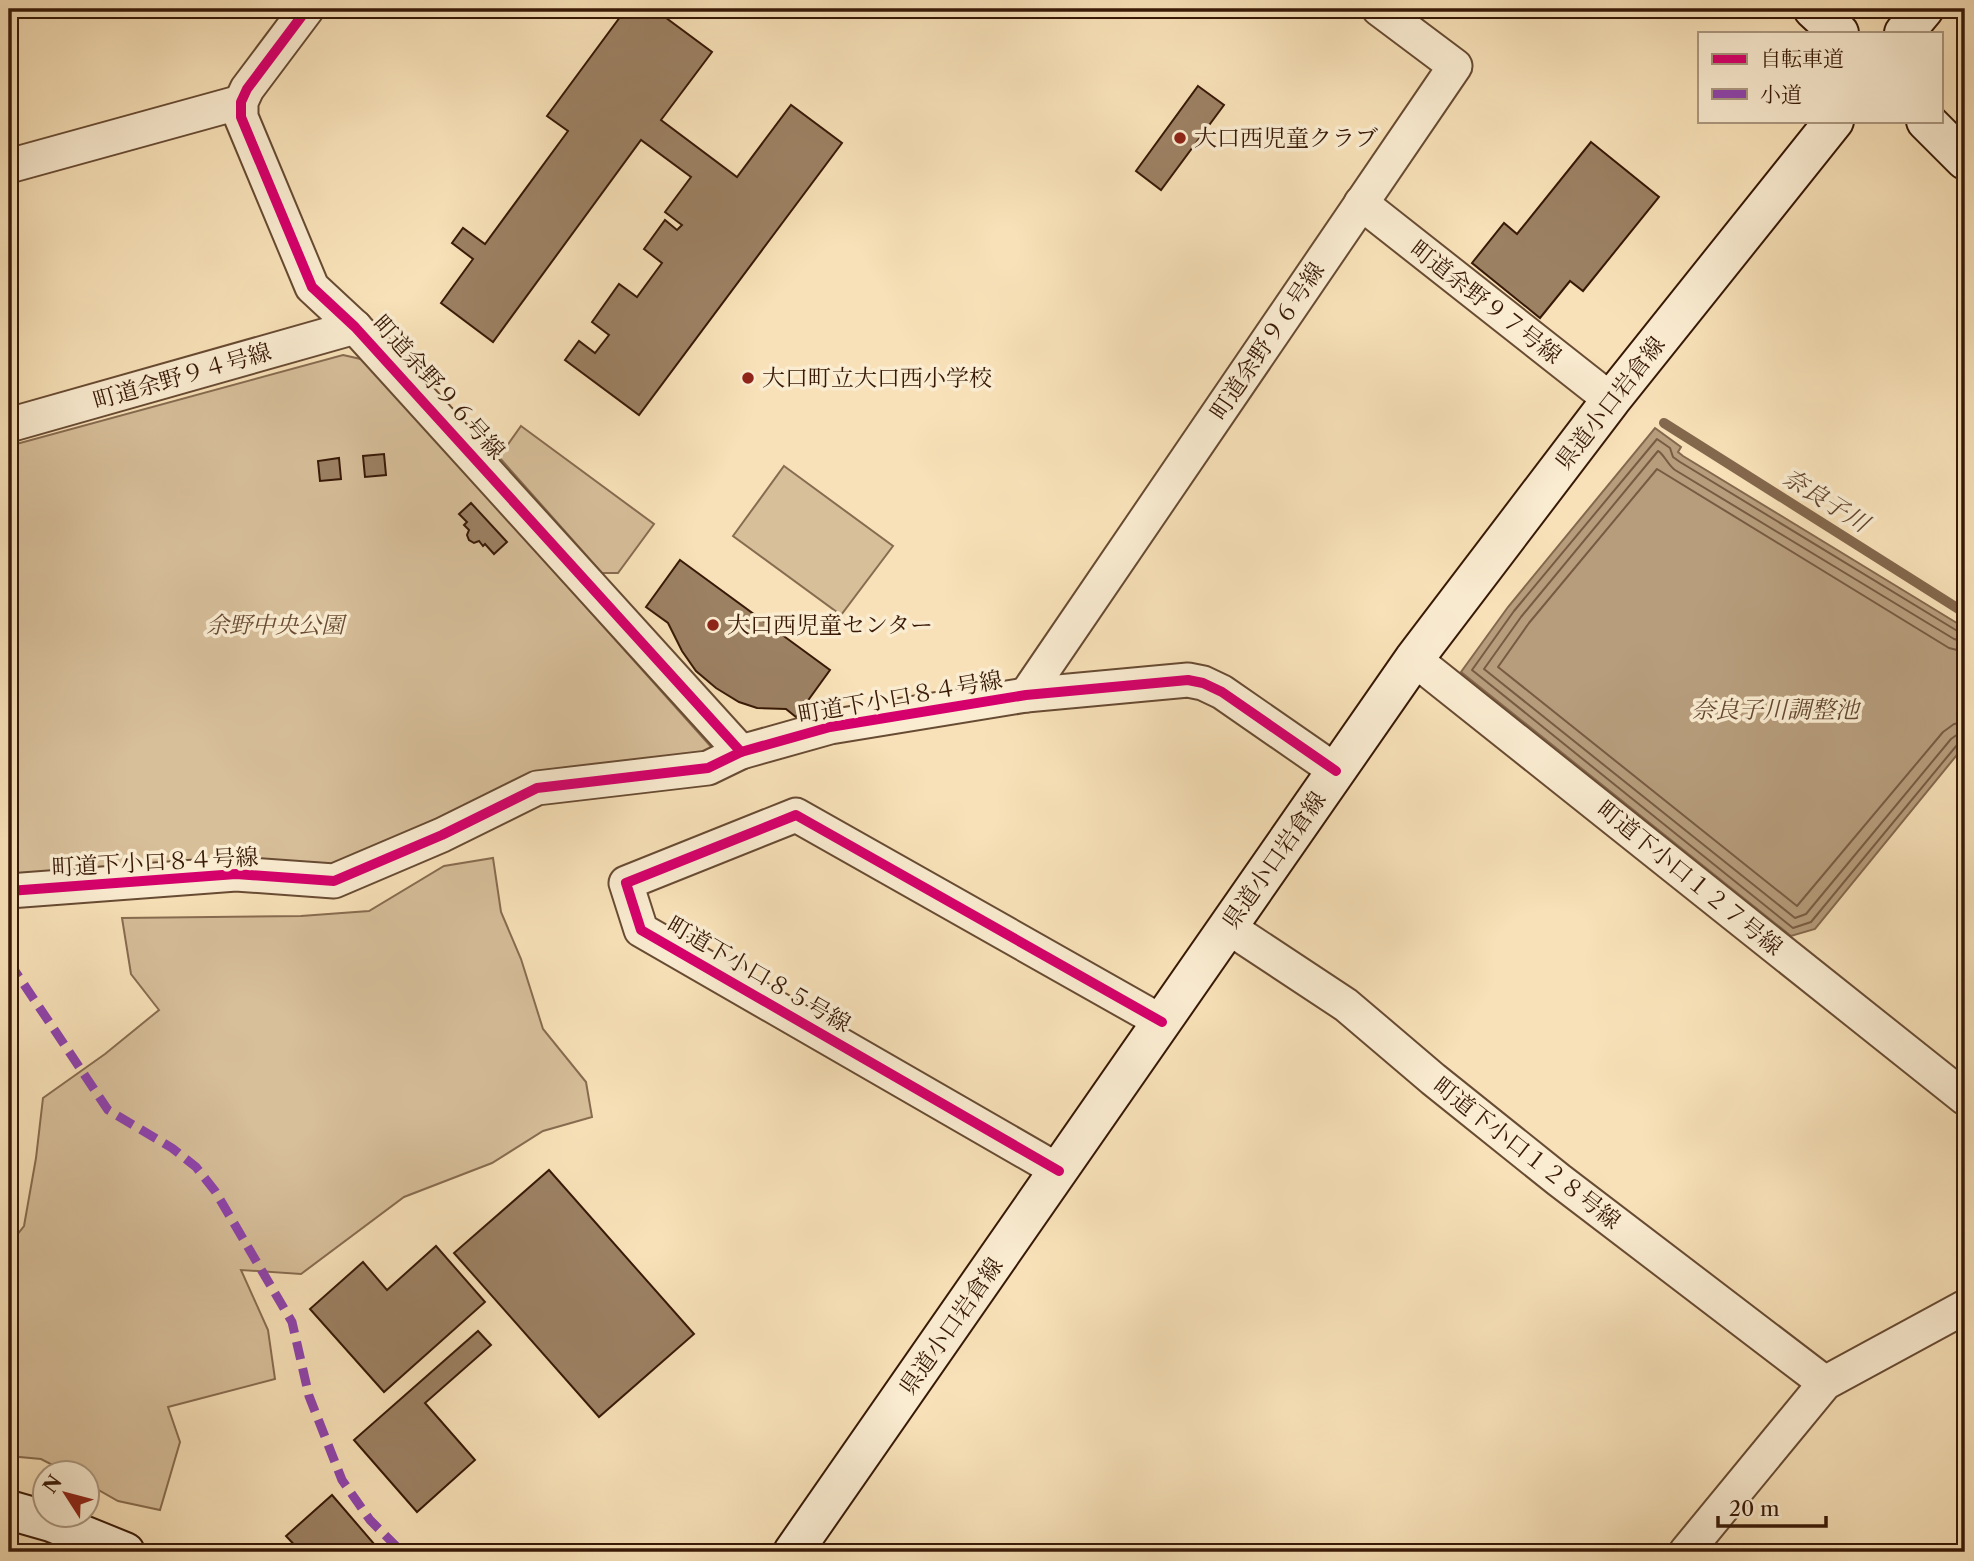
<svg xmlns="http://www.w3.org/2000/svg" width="1974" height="1561" font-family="'Libre Caslon Text','Noto Serif JP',serif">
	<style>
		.green { fill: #d7bf9a; stroke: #886c50; stroke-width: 2 }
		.water { fill: #b79d7c; stroke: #84684d; stroke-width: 2 }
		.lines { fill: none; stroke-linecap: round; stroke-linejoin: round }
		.shore { stroke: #785b42; stroke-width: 2 }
		.stream { stroke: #84684d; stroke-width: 10 }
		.building { fill: #9c8163; stroke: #381907; stroke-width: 2 }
		.street-casing { stroke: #684b33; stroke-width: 37 }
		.secondary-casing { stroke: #381907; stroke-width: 42 }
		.street { stroke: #faecd1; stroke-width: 33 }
		.secondary { stroke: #faecd1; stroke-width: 38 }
		.quiet { stroke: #8e44ad; stroke-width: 9; stroke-dasharray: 18 9; stroke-linecap: butt }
		.cycleway-casing { stroke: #faecd1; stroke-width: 15 }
		.cycleway { stroke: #d6006c; stroke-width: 10 }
		.poi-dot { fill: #8f2418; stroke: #faecd1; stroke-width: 2.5 }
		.labels { text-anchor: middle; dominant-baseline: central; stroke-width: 7; stroke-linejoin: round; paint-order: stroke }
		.poi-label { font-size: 23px; fill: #381907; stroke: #faecd1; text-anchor: start }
		.street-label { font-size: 23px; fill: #381907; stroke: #faecd1 }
		.park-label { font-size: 23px; font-style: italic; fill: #684b33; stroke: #faecd1 }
		.water-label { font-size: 24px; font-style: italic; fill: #644730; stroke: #faecd1 }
	</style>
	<rect width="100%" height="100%" fill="#f8e1b8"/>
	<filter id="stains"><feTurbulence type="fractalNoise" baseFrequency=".00286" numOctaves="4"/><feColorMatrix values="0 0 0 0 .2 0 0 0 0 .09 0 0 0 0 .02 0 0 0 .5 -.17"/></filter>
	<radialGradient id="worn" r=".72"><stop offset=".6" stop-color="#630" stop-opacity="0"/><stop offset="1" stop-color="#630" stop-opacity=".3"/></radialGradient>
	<!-- green -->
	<g class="green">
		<path d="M343,355L365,360L713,749L708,762L537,781L334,873L9,883V446Z"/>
		<path d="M521,426L654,524L618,573H602L499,457Z"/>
		<path d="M784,466L893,546L841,615L733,536Z"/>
		<path d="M493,858L501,912L521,959L543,1029L586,1082L592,1117L543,1131L492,1163L404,1197L301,1274L241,1270L268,1330L275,1379L168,1407L180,1442L160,1510L118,1501L88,1484V1474L68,1473L41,1459L9,1456V1245L24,1226L36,1158L43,1098L105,1054L159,1010L131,974L122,918L301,916L369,911L444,866Z"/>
	</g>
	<!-- water -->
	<path class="water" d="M1655,428L1681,447L1678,452L1683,456L1965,628V745L1815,929L1791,936L1461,672L1508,607Z"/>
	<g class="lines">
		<!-- shore -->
		<g class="shore">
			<path d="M1965,633L1959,632L1680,462L1673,457L1670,448L1657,439L1514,611L1472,670L1793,928L1811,922L1957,745L1965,742"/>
			<path d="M1965,642L1954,639L1675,470C1668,465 1663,453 1658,451L1521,617L1484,669L1795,918L1806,914L1951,739L1958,734L1965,733"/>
			<path d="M1965,652L1949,648L1657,469L1529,623L1498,667L1797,906L1943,732L1954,724L1965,722"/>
		</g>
		<!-- stream -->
		<path class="stream" d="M1664,423L1965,613"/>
	</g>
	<!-- building -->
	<g class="building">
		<path d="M626,9H654L712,52L661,120L737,177L791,105L842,143L639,415L565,360L579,341L595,353L609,335L592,322L619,284L637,297L662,263L644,249L665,220L677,230L682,225L665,212L691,177L641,140L493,342L441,303L473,259L452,243L463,228L485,244L568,131L547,116Z"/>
		<path d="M1198,86L1224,105L1161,190L1136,171Z"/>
		<path d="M1591,142L1659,197L1583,291L1570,281L1540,318L1472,263L1504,223L1517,234Z"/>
		<path d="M384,454L386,475L365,477L363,456Z"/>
		<path d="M339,458L341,479L320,481L318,461Z"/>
		<path d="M471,503L507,542L494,554L485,544L483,546L479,541L474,543L469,540L467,535L469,530L464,525L467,522L459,514Z"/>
		<path d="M680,560L830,670L796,717L786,709L757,708L739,702L716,688L696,671L682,651L668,623L646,607Z"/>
		<path d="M549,1170L694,1334L599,1417L454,1253Z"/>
		<path d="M436,1246L485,1302L384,1392L310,1309L363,1262L387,1290Z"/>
		<path d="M478,1331L491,1345L425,1403L475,1460L417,1512L354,1440Z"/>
		<path d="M332,1495L381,1552H301L286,1536Z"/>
	</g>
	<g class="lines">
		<!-- street casing -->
		<g class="street-casing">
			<g id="street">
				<path d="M307,9L247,89L241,102V117L312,287L355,327L741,752"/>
				<path d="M9,166L241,102"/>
				<path d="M1361,203L1611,400"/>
				<path d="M9,425L355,327"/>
				<path d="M1414,659L1965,1098"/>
				<path d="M1026,695L1455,66L1379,9"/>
				<path d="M9,891L236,874L334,881L442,835L537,788L708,768L741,752L830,727L1026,695L1188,680L1203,683L1222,692L1336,771"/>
				<path d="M1228,927L1346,1005L1433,1079L1559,1180L1825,1383"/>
				<path d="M1059,1171L641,930L626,883L796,815L1162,1022"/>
				<path d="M1686,1552L1825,1383L1965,1307"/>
			</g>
		</g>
		<!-- secondary casing -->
		<g class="secondary-casing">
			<g id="secondary">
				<path d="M1813,9L1839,33"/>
				<path d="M1904,33L1924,9"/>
				<path d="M1926,121L1965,160"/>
				<path d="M9,1510L51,1522L125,1552"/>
				<path d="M793,1552L1414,659L1611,400L1834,121"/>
			</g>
		</g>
		<!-- street -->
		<use href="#street" class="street"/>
		<!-- secondary -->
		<use href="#secondary" class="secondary"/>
		<!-- quiet -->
		<path class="quiet" d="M9,962L108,1110L172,1148L196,1167L215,1191L292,1322L309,1396L342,1480L370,1520L402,1552"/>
		<!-- cycleway casing -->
		<g class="cycleway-casing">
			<g id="cycleway">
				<path d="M307,9L247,89L241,102V117L312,287L355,327L741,752"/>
				<path d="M9,891L236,874L334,881L442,835L537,788L708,768L741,752L830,727L1026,695L1188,680L1203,683L1222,692L1336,771"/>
				<path d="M1059,1171L641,930L626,883L796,815L1162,1022"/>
			</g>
		</g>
		<!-- cycleway -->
		<use href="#cycleway" class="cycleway"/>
	</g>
	<!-- markers -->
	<g class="poi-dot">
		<circle cx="1180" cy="138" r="7"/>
		<circle cx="748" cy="378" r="7"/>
		<circle cx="713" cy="625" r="7"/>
	</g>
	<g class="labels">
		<!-- poi labels -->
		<g class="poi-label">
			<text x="1194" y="138">大口西児童クラブ</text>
			<text x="762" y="378">大口町立大口西小学校</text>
			<text x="727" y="625">大口西児童センター</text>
		</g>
		<!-- street labels -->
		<g class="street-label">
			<text transform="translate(1486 302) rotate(38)">町道余野９７号線</text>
			<text transform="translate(1267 341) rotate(-56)">町道余野９６号線</text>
			<text transform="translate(182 376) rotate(-16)">町道余野９４号線</text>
			<text transform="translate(439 387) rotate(48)">町道余野９６号線</text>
			<text transform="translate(1610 403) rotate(-52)">県道小口岩倉線</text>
			<text transform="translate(900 697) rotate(-10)">町道下小口８４号線</text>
			<text transform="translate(1274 860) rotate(-55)">県道小口岩倉線</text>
			<text transform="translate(155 862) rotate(-3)">町道下小口８４号線</text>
			<text transform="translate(1690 878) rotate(39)">町道下小口１２７号線</text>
			<text transform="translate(759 974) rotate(30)">町道下小口８５号線</text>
			<text transform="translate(1527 1153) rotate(38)">町道下小口１２８号線</text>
			<text transform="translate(951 1326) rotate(-55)">県道小口岩倉線</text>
		</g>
		<!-- park labels -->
		<g class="park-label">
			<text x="275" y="625">余野中央公園</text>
		</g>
		<!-- water labels -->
		<g class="water-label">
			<text transform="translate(1826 500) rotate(32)">奈良子川</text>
			<text x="1775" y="709">奈良子川調整池</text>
		</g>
	</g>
	<!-- margin -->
	<rect width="1974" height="1561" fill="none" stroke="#f8e1b8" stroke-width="35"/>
	<rect x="10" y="10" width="1953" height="1540" fill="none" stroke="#381907" stroke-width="3.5"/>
	<rect x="18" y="18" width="1939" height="1526" fill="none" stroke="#381907" stroke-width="2"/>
	<!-- legend -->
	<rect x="1698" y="32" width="245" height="91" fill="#faecd1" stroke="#ac9880" stroke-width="2"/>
	<rect x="1712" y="54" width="35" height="10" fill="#d6006c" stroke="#ac9880" stroke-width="2"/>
	<text x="1760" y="66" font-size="21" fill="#381907">自転車道</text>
	<rect x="1712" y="89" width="35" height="10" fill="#8e44ad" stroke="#ac9880" stroke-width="2"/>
	<text x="1760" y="102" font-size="21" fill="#381907">小道</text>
	<!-- north arrow -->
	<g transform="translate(66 1494) rotate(306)"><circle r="33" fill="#faecd1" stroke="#ac9880" stroke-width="2"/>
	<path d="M0-5L12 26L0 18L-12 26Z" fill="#8f2418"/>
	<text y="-10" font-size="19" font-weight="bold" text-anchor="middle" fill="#381907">N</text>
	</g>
	<!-- scale -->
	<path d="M1718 1516v10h108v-10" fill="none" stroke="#381907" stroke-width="3.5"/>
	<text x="1729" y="1516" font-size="21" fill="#381907" stroke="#faecd1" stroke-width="5" paint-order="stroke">20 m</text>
	<rect width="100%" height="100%" filter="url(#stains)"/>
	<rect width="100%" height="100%" fill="url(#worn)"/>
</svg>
